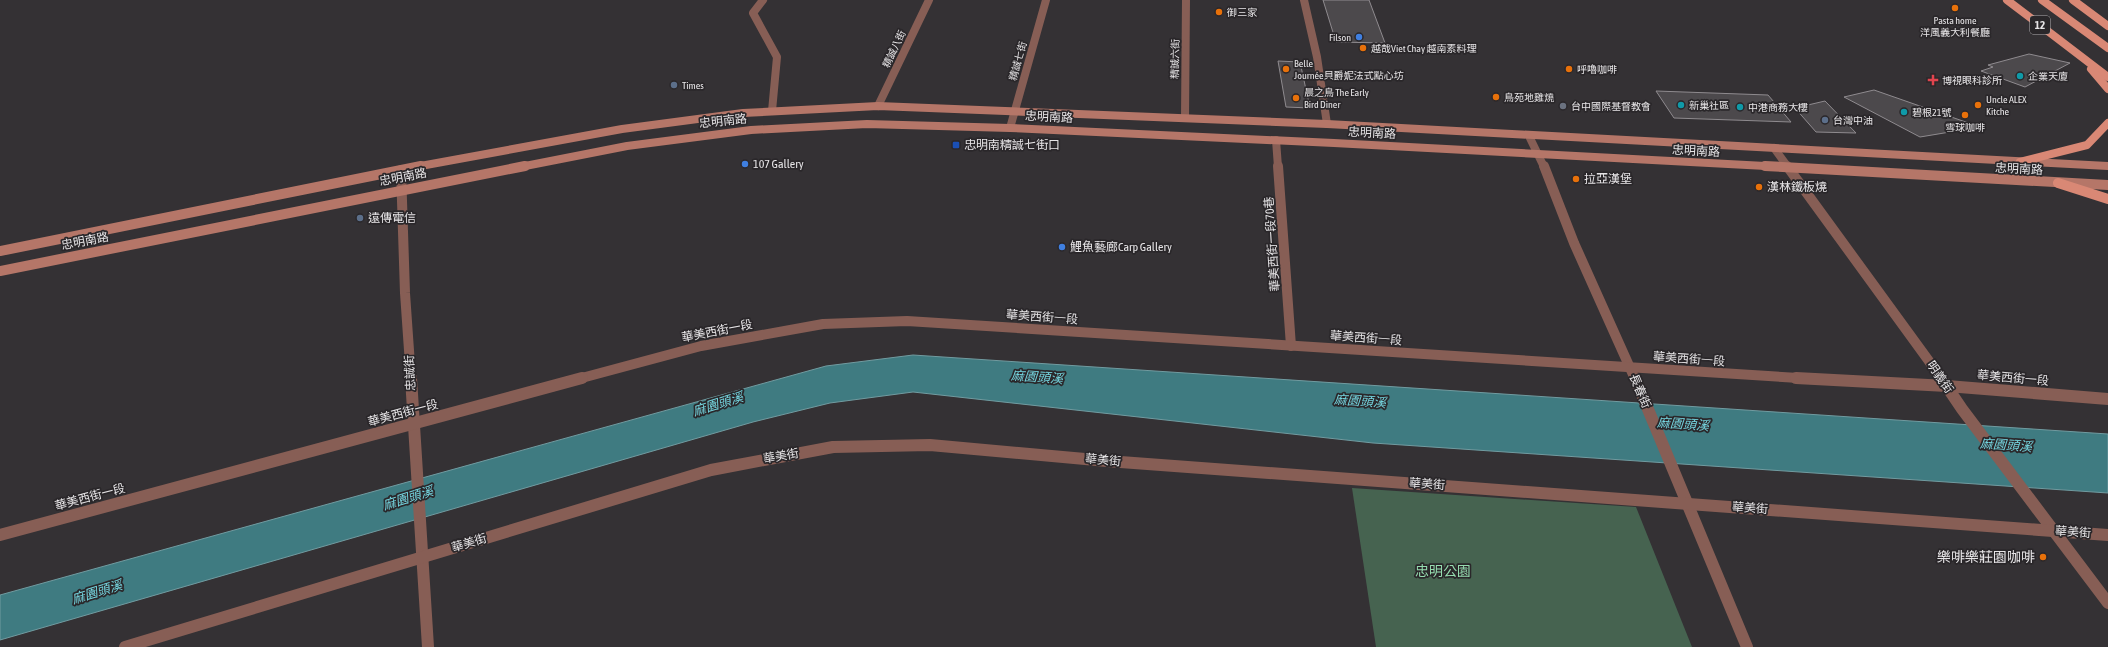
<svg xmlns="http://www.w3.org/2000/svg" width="2108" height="647" font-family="'Asap Condensed','Noto Sans TC',sans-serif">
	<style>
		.green { fill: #466350 }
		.water { fill: #3f7b81; stroke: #719ba0 }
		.building { fill: #4c494c; stroke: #8f8b8f }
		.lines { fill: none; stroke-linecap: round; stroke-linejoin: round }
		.street-far2 { stroke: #875e55; stroke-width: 8 }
		.street-far1 { stroke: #875e55; stroke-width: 10 }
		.street { stroke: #875e55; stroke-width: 12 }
		.secondary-far1 { stroke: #b57668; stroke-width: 8 }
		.secondary { stroke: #b57668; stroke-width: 10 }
		.primary-far1 { stroke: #d98875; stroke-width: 8 }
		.primary { stroke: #d98875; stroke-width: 10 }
		.food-dot { fill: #e8710a; stroke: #2a272a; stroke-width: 1.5 }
		.shop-dot { fill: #3f7fe0; stroke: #2a272a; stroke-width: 1.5 }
		.culture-dot { fill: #0f9aa8; stroke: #2a272a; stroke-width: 1.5 }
		.health-dot { fill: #e0444e; stroke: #2a272a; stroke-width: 1.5 }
		.service-dot { fill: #5c6f8a; stroke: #2a272a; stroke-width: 1.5 }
		.worship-dot { fill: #6b7280; stroke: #2a272a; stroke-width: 1.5 }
		.transit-dot { fill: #1a4fb4; stroke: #2a272a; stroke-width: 1.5 }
		.labels { text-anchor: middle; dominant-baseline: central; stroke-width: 3.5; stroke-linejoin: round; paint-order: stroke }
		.far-poi-label { font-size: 10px; fill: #e7e5e7; stroke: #2a272a; text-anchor: start }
		.far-street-label { font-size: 10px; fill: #e7e5e7; stroke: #2a272a }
		.shield { fill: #2a272a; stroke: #aeacae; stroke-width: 1 }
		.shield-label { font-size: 11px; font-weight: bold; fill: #e7e5e7 }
		.street-label { font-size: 12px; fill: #e7e5e7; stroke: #2a272a }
		.poi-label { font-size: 12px; fill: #e7e5e7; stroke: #2a272a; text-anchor: start }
		.water-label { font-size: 13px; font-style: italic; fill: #75d6e0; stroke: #2a272a }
		.near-poi-label { font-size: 14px; fill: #e7e5e7; stroke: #2a272a; text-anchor: end }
		.near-park-label { font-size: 14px; fill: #95dbaf; stroke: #2a272a }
	</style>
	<rect width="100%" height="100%" fill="#343134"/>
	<!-- green -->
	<path class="green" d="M1352,488L1636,507L1692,647H1376Z"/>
	<!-- water -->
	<path class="water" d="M913,355L2108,434V493L1373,443L913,392L830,403L753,422L0,640V595L826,366Z"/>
	<!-- building -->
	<g class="building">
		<path d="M1323,0H1369L1385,43L1336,42Z"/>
		<path d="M2029,54L2070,63L2025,87L1981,71L1993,67L1988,65Z"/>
		<path d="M1278,61L1300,62L1310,108L1286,107Z"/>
		<path d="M1874,90L1980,127L1920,137L1844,97Z"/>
		<path d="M1656,91L1768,95L1791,122L1674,118Z"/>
		<path d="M1825,101L1856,133L1816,132L1795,108Z"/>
	</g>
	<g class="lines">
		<!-- street-far2 -->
		<g class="street-far2">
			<path d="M763,0L753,13L777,57L772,111"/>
			<path d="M1304,0L1317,57L1327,124"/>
			<path d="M878,106L929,0"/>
			<path d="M1185,118L1186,0"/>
			<path d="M1010,128L1046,0"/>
			<path d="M1529,136L1544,167"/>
			<path d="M1276,140L1278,167"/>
			<path d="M1774,148L1788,167"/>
		</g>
		<!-- street-far1 -->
		<g class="street-far1">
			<path d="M1278,166L1291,346"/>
			<path d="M1544,166L1574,243L1635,379"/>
			<path d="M1787,166L1942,379"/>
			<path d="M401,170L405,293L411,379"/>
			<path d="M578,379L701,346L823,324L907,321L1815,379"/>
		</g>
		<!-- street -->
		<g class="street">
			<path d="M411,378L428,647"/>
			<path d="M1635,378L1747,647"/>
			<path d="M1796,378L1947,386L2108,399"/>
			<path d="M1941,378L1962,409L2108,603"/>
			<path d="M0,535L582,378"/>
			<path d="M125,647L711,470L833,447L930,445L1107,461L2108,535"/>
		</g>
		<!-- secondary-far1 -->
		<g class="secondary-far1">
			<path d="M415,167L622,129L743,113L878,106L1327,124L2108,166"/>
			<path d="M520,167L627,146L751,130L867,124L1010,128L1334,143L1783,167"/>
		</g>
		<!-- secondary -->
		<g class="secondary">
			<path d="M1765,166L2108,185"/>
			<path d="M0,251L421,166"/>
			<path d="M0,271L525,166"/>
		</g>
		<!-- primary-far1 -->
		<g class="primary-far1">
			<path d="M2007,0L2108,77"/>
			<path d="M2042,0L2108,48"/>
			<path d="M2073,0L2108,26"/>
			<path d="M2091,69L2108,89"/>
			<path d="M2020,162L2087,145L2108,123"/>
		</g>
		<!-- primary -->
		<path class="primary" d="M2058,183L2108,199"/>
	</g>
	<!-- markers -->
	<g class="food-dot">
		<circle cx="1955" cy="8" r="4"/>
		<circle cx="1219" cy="12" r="4"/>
		<circle cx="1363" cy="48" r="4"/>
		<circle cx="1286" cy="69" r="4"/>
		<circle cx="1569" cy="69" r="4"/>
		<circle cx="1496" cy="97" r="4"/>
		<circle cx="1296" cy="98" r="4"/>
		<circle cx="1978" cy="105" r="4"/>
		<circle cx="1965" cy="115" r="4"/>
		<circle cx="1576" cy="179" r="4"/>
		<circle cx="1759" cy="187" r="4"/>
		<circle cx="2043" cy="557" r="4"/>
	</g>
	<g class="shop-dot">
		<circle cx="1359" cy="37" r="4"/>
		<circle cx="745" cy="164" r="4"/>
		<circle cx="1062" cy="247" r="4"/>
	</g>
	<g class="culture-dot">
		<circle cx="2020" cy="76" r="4"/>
		<circle cx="1681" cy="105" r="4"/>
		<circle cx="1740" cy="107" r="4"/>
		<circle cx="1904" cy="112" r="4"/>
	</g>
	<path class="health-dot" d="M1931 74h4v4h4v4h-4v4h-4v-4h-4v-4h4z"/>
	<g class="service-dot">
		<circle cx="674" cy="85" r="4"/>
		<circle cx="1825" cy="120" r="4"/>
		<circle cx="360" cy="218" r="4"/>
	</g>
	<circle class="worship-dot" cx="1563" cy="106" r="4"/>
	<rect class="transit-dot" x="952" y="141" width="8" height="8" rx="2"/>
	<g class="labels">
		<!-- far-poi labels -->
		<g class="far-poi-label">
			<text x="1227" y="12">御三家</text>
			<text x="1955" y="20" text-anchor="middle">Pasta home<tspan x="1955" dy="12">洋風義大利餐廳</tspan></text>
			<text x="1351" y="37" text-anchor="end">Filson</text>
			<text x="1371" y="48">越哉Viet Chay 越南素料理</text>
			<text x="1294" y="63">Belle<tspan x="1294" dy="12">Journée貝爵妮法式點心坊</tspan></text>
			<text x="1577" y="69">呼嚕咖啡</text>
			<text x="2028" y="76">企業天廈</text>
			<text x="1942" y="80">博視眼科診所</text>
			<text x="682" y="85">Times</text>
			<text x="1304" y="92">晨之鳥 The Early<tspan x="1304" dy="12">Bird Diner</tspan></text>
			<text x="1504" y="97">鳥苑地雞燒</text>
			<text x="1986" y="99">Uncle ALEX<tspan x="1986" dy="12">Kitche</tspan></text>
			<text x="1689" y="105">新巢社區</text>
			<text x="1571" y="106">台中國際基督教會</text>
			<text x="1748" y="107">中港商務大樓</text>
			<text x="1912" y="112">碧根21號</text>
			<text x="1833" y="120">台灣中油</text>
			<text x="1965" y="127" text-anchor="middle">雪球咖啡</text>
		</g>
		<!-- far-street labels -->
		<g class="far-street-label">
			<text transform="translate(894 49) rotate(-64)">精誠八街</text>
			<text transform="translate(1175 59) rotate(-89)">精誠六街</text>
			<text transform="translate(1018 61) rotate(-74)">精誠七街</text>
		</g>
		<!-- shield labels -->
		<rect class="shield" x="2030" y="16" width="20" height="18" rx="3"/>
		<g class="shield-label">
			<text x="2040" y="25">12</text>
		</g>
		<!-- street labels -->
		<g class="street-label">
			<text transform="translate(1049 117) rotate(3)">忠明南路</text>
			<text transform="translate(723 121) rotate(-6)">忠明南路</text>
			<text transform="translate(1372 133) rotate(3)">忠明南路</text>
			<text transform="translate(1696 151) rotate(3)">忠明南路</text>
			<text transform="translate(2019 169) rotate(3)">忠明南路</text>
			<text transform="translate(403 177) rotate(-11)">忠明南路</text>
			<text transform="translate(85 241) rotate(-11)">忠明南路</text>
			<text transform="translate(1272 244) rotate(-94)">華美西街一段70巷</text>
			<text transform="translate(1042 317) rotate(4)">華美西街一段</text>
			<text transform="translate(717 331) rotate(-11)">華美西街一段</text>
			<text transform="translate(1366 338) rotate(4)">華美西街一段</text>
			<text transform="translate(1689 359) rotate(4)">華美西街一段</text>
			<text transform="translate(410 373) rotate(-93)">忠誠街</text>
			<text transform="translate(1940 377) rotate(55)">明義街</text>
			<text transform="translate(2013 378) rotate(5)">華美西街一段</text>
			<text transform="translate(1640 391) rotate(67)">長春街</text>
			<text transform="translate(403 413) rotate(-15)">華美西街一段</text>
			<text transform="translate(781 456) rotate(-10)">華美街</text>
			<text transform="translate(1103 460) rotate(5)">華美街</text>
			<text transform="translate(1427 484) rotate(4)">華美街</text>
			<text transform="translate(90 497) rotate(-15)">華美西街一段</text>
			<text transform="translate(1750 508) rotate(4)">華美街</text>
			<text transform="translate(2073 532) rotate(4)">華美街</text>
			<text transform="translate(469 543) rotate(-17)">華美街</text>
		</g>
		<!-- poi labels -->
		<g class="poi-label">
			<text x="964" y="145">忠明南精誠七街口</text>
			<text x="753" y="164">107 Gallery</text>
			<text x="1584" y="179">拉亞漢堡</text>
			<text x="1767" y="187">漢林鐵板燒</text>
			<text x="368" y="218">遠傳電信</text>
			<text x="1070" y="247">鯉魚藝廊Carp Gallery</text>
		</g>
		<!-- water labels -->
		<g class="water-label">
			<text transform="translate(1037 377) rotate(4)">麻園頭溪</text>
			<text transform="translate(1360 401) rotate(4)">麻園頭溪</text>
			<text transform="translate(718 404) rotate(-17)">麻園頭溪</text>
			<text transform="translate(1683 424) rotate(4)">麻園頭溪</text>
			<text transform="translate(2006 445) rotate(4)">麻園頭溪</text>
			<text transform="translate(408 498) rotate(-17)">麻園頭溪</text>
			<text transform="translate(97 592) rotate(-17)">麻園頭溪</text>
		</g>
		<!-- near-poi labels -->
		<g class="near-poi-label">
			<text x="2035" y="557">樂啡樂莊園咖啡</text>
		</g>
		<!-- near-park labels -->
		<g class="near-park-label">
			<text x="1443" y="571">忠明公園</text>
		</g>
	</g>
</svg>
